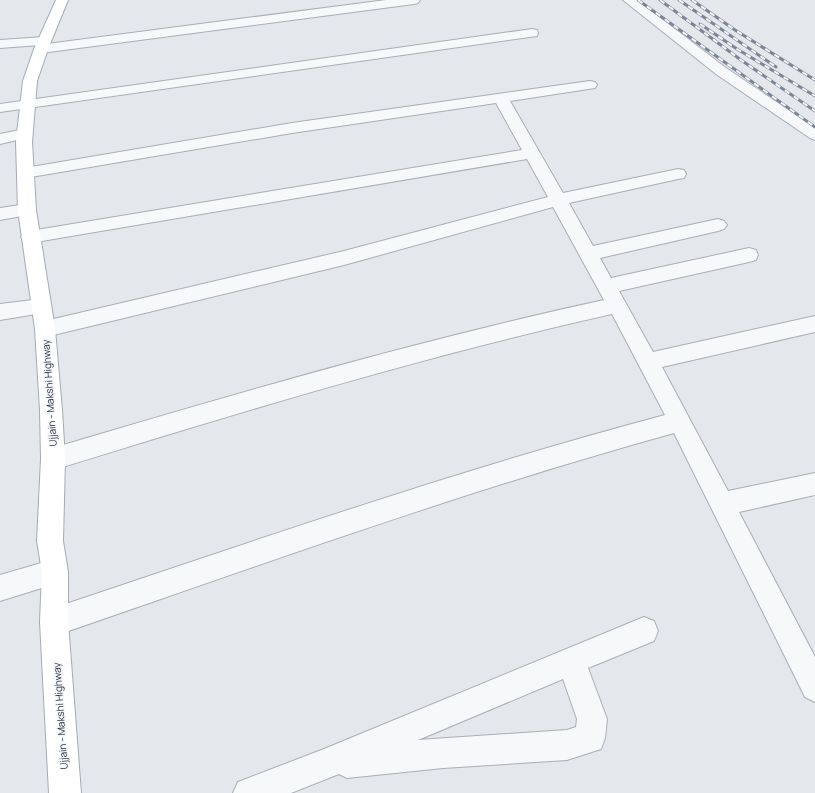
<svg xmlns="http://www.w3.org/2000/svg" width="815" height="793" font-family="Manrope,sans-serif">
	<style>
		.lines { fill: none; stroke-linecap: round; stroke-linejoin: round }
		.minor-casing { stroke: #a9aeb7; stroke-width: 2 }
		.major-casing { stroke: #a3abb8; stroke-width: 2 }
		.minor { fill: #f7f8fa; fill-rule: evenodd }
		.major { fill: #fff; fill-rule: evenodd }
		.rail-casing { stroke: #7d8696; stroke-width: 3 }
		.rail { stroke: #f4f6f9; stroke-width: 2; stroke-dasharray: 5.5; stroke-linecap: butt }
		.labels { text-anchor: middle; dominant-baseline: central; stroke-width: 3; stroke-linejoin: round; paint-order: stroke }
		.street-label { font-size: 10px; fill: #2b3445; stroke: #f4f6f9 }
	</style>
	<rect width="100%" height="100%" fill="#e4e7ec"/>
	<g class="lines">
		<!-- minor casing -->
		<g class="minor-casing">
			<g id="minor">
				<path d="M386,0H420L418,3L414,4L41,53L36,52L34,49L36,46L40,45L0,48V40L44,37L49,38L51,41L47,44Z"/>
				<path d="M623,0H637L726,68L815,128V140L810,138L716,74Z"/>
				<path d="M532,29L537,30L538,33L537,36L0,112V104Z"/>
				<path d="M590,81L595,82L597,85L595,88L510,101L563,193L678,169L684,170L686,174L684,178L678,179L569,203L593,246L718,219L724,221L727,225L724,229L718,231L600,258L611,278L749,248L756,250L758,255L756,260L749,262L619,291L653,352L815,316V332L662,367L728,491L815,473V495L739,512L815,657V702L805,697L674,433C464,491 260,565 54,636L44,632L40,622L44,612L54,608C257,540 458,470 665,415L612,314C423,356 238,413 53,470L45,467L41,459L45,451L53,448C236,394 418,340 604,300L553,207L344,265L45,337L38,335L35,329L38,323L45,321L344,251L548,197L527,159L30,243L24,241L21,237L24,233L30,231L522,150L496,103L292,133L25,178L19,177L17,173L19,169L292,123Z"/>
				<path d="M25,129L30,131L33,134L30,137L0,144V134Z"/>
				<path d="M27,204L33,206L36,210L33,214L0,220V208Z"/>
				<path d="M41,299L48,302L51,307L48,312L0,320V304Z"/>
				<path d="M55,559L64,563L68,572L64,581L0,601V575Z"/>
				<path d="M644,617L654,621L658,631L654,641L588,668L607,719L605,738L601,749L567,760L443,768L347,778L339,774L291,793H233L238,782L324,749ZM563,679L577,719L576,727L567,730L418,740Z"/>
			</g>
		</g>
		<!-- major casing -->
		<g class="major-casing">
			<path id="major" d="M56,0H68L48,49L37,81L32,142L36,210L55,329L62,410L65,459L63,541L68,572V622L81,793H49L40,622L42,572L37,541L41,459L40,410L35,329L18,210L16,142L23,81L34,49Z"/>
		</g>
		<!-- minor -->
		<use href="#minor" class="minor"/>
		<!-- major -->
		<use href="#major" class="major"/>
		<!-- rail casing -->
		<g class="rail-casing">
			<g id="rail">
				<path d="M638,0L815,127"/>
				<path d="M660,0L741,60L815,111"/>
				<path d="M679,0L776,67"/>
				<path d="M692,0L735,30L815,80"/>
				<path d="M700,24L737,49L815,96"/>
			</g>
		</g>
		<!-- rail -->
		<use href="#rail" class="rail"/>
	</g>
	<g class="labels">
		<!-- street labels -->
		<g class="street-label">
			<text transform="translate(49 393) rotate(-94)">Ujjain - Makshi Highway</text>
			<text transform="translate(60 716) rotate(-94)">Ujjain - Makshi Highway</text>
		</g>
	</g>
</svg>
